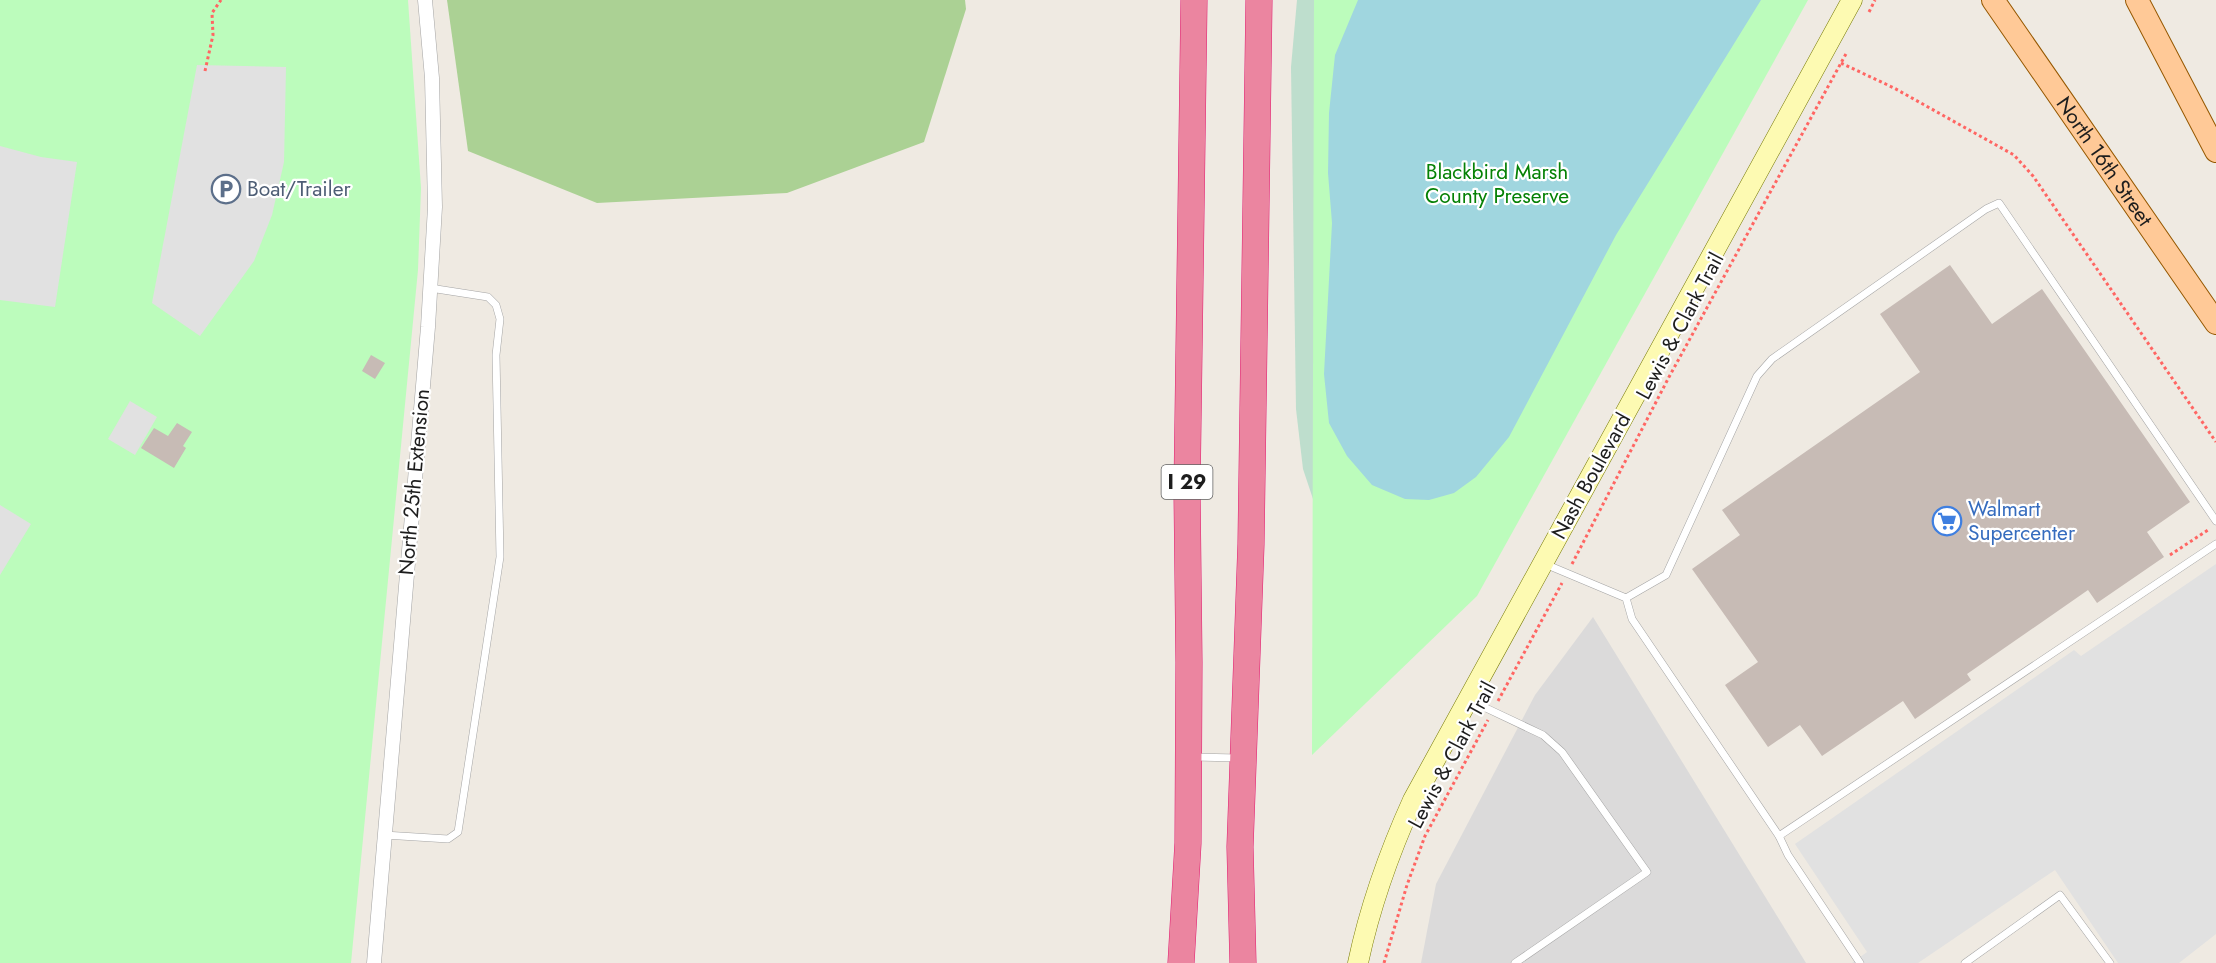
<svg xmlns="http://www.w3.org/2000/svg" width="2216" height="963" font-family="Jost,sans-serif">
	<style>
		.residential { fill: #dbdada }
		.forest { fill: #abd194 }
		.wetland { fill: #bedecd }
		.park { fill: #bcfcbc }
		.parking { fill: #e1e1e1 }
		.water { fill: #a0d6df }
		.building { fill: #c7bbb5 }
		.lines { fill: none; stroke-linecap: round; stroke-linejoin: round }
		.lane-casing { stroke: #a4a4a4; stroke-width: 8 }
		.street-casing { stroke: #a4a4a4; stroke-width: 15 }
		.secondary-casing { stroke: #757800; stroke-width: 21 }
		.primary-casing { stroke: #965800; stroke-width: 24 }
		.highway-casing { stroke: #e21a6f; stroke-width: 27 }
		.path { stroke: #ff6663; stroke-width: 3; stroke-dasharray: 3 3; stroke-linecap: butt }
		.lane { stroke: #fff; stroke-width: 7 }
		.street { stroke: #fff; stroke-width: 14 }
		.secondary { stroke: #fdfab2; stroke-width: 20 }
		.primary { stroke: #ffc997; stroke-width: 22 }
		.highway { stroke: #eb85a0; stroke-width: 26 }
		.labels { text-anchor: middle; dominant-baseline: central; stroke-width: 4.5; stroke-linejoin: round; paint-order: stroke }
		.shield { fill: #fff; stroke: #616161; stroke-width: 1.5 }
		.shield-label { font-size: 20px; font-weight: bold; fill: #1d1d1d }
		.street-label { font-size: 21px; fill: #1d1d1d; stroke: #fff }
		.park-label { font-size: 21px; fill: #058105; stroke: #fff }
		.service-label { font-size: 21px; fill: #4e5e75; stroke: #fff; text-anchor: start }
		.shop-label { font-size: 21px; fill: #366cbe; stroke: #fff; text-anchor: start }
	</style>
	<rect width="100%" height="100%" fill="#efeae2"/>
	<!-- residential -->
	<path class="residential" d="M1593,617L1806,963H1421L1436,884L1535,695Z"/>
	<!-- forest -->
	<path class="forest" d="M447,0H965L966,9L924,142L787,193L597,203L468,151Z"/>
	<!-- wetland -->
	<path class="wetland" d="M1297,0H1358L1319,517L1303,469L1296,409L1291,67Z"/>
	<!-- park -->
	<g class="park">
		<path d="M0,0H408L421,188L418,270L351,963H0Z"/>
		<path d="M1314,0H1808L1477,596L1312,755Z"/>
	</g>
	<!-- parking -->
	<g class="parking">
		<path d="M197,65L286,67L284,162L272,215L254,261L200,336L152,303Z"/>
		<path d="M0,146L41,157L77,162L55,307L0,300Z"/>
		<path d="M130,401L157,417L135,455L108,439Z"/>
		<path d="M0,505L31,524L0,575Z"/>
		<path d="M2216,564V934L2179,963H2118L2055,870L1918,963H1852L1867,952L1795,844L2074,650L2081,656Z"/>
	</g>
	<!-- water -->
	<path class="water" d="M1358,0H1761L1616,235L1509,437L1476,477L1454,493L1429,500L1405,499L1372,485L1347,456L1329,423L1324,374L1332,223L1328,173L1329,113L1335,55Z"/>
	<!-- building -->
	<g class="building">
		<path d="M1950,265L1992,324L2042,289L2190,502L2147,532L2164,557L2097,603L2088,590L1967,674L1971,680L1915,719L1903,701L1822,756L1800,725L1768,747L1725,685L1758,662L1692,569L1740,535L1722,510L1920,372L1880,314Z"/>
		<path d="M371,355L385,363L375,379L362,371Z"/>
		<path d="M177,423L192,432L183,446L186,448L174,468L141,448L154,428L168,436Z"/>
	</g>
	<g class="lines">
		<!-- lane casing -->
		<g class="lane-casing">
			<g id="lane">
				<path d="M1545,564L1626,598L1632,619L1779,836L2216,544"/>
				<path d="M1626,598L1666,575L1757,376L1772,359L1986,209L1999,203L2216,521"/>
				<path d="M1469,700L1543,735L1562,752L1647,872L1515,963"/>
				<path d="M1194,757L1237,758"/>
				<path d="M384,835L448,839L458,832L500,557L496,355L500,319L496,305L488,297L430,288"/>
				<path d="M1779,836L1788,855L1860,963"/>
				<path d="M1965,963L2060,895L2110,963"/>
			</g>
		</g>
		<!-- street casing -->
		<g class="street-casing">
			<path id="street" d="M374,963L428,327L435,207L432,78L425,0"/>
		</g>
		<!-- secondary casing -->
		<g class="secondary-casing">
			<path id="secondary" d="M1358,963C1370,906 1389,853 1413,800L1852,0"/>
		</g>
		<!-- primary casing -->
		<g class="primary-casing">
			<g id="primary">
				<path id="s1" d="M1993,0L2216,323"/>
				<path d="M2137,0L2216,151"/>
			</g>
		</g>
		<!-- highway casing -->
		<g class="highway-casing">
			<g id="highway">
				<path d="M1181,963L1188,843L1189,662L1187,490L1194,0"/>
				<path d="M1243,963L1240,847L1251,544L1259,0"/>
			</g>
		</g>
		<!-- path -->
		<g class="path">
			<path d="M1869,12L1875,0"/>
			<path d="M1841,63L1894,88L2014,155L2033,176L2216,442"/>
			<path d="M205,71L213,35L212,13L221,0"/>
			<path d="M2170,555L2208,530"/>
			<path d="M1572,564L1669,377L1847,52"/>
			<path d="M1498,701L1562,583"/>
			<path d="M1384,963L1407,885L1425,836L1488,720"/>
		</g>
		<!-- lane -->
		<use href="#lane" class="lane"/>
		<!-- street -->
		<use href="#street" class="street"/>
		<!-- secondary -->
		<use href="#secondary" class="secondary"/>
		<!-- primary -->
		<use href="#primary" class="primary"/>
		<!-- highway -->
		<use href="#highway" class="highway"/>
	</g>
	<!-- icons -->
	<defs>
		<g id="parking-ring" transform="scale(1.5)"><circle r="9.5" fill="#fff" stroke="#5c6f8a" stroke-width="1.5"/><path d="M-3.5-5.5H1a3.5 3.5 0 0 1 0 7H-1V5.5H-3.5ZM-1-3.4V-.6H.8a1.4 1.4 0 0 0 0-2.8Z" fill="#5c6f8a"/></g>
		<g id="supermarket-ring" transform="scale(1.5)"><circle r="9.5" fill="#fff" stroke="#3f7fe0" stroke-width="1.5"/><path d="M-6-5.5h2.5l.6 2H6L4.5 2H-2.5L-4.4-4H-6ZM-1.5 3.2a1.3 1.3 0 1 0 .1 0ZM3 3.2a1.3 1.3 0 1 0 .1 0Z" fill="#3f7fe0"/></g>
	</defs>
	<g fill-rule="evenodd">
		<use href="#parking-ring" x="226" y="189"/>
		<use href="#supermarket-ring" x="1947" y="521"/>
	</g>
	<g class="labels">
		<!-- shield labels -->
		<rect class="shield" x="1161.5" y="465" width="51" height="34" rx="4.5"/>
		<g class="shield-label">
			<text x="1187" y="482">I 29</text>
		</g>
		<!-- street labels -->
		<g class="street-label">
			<text stroke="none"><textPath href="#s1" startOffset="196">North 16th Street</textPath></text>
			<text transform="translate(1680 326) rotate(-62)">Lewis &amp; Clark Trail</text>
			<text transform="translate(1591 476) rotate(-61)">Nash Boulevard</text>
			<text transform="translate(414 482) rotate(-85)">North 25th Extension</text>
			<text transform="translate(1452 755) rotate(-62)">Lewis &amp; Clark Trail</text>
		</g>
		<!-- park labels -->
		<g class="park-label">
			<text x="1497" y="172">Blackbird Marsh<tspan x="1497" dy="24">County Preserve</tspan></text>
		</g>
		<!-- service labels -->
		<g class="service-label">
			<text x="247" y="189">Boat/Trailer</text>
		</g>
		<!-- shop labels -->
		<g class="shop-label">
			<text x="1968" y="509">Walmart<tspan x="1968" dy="24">Supercenter</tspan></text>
		</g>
	</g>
</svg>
